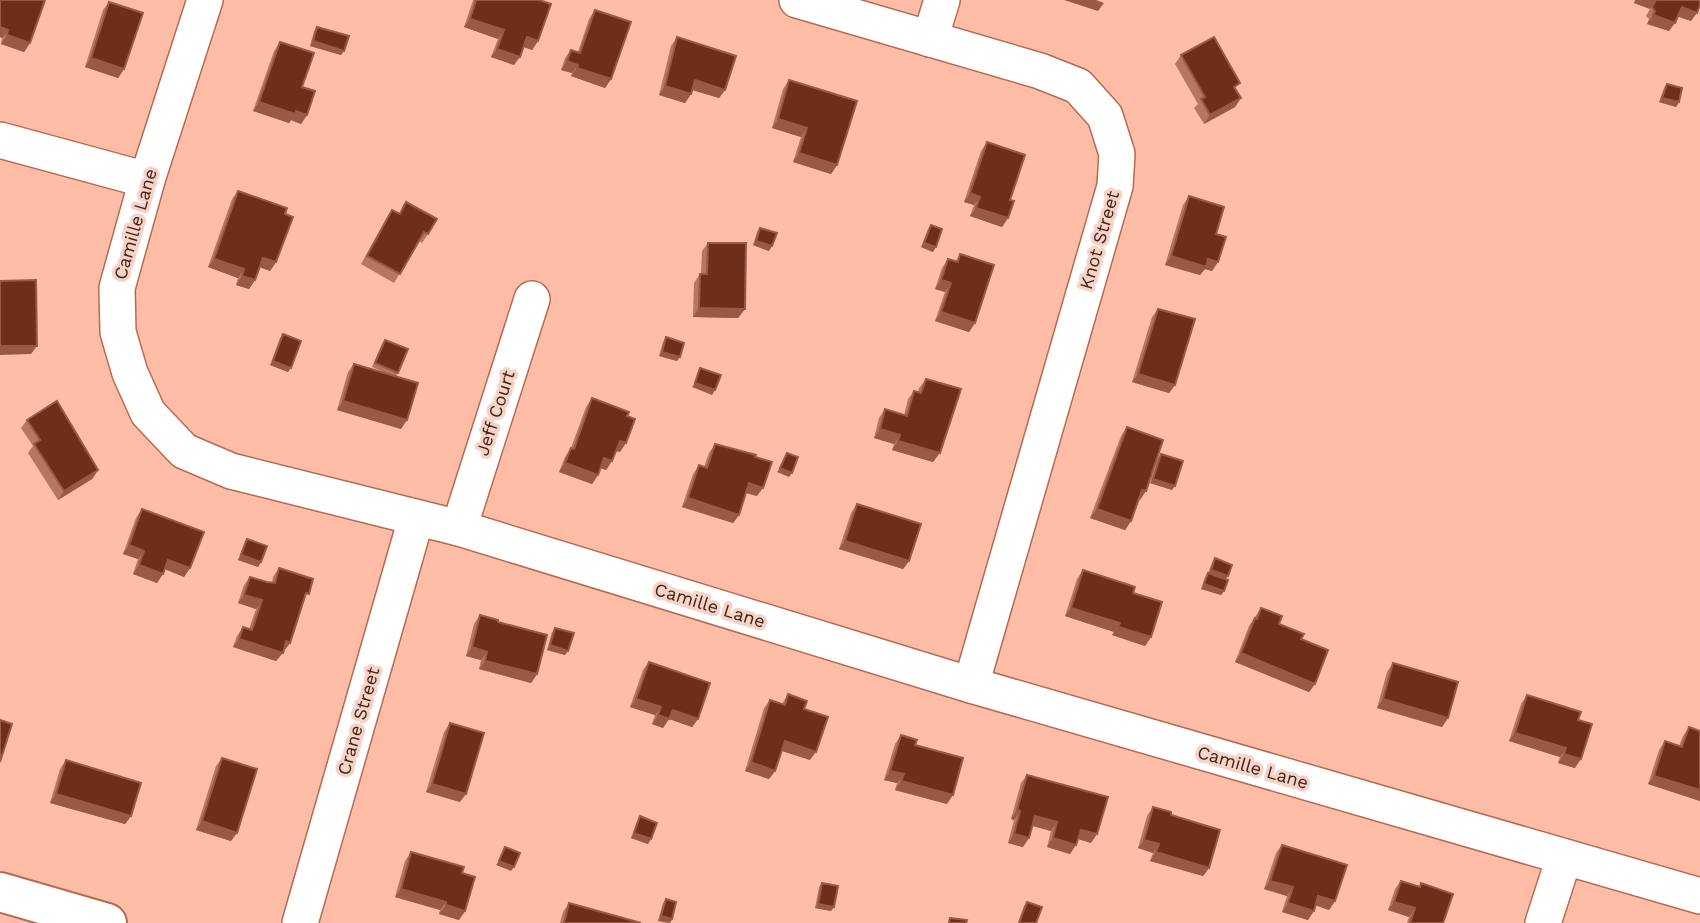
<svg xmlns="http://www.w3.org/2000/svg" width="1700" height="923" font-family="'Work Sans',sans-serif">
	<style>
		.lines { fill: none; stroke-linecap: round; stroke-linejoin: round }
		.minor-casing { stroke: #b66b51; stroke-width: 38 }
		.tertiary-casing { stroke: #b66b51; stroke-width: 42 }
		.minor { stroke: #fff; stroke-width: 35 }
		.tertiary { stroke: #fff; stroke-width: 38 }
		.wall { fill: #b67660 }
		.shaded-wall { fill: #9a5943 }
		.building { fill: #6e2f19; stroke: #9a5943; stroke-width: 2 }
		.labels { text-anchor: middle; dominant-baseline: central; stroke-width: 7; stroke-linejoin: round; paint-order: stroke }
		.street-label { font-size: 18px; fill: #432318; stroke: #f5d3c7 }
	</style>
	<rect width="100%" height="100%" fill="#ffbca6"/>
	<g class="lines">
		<!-- minor casing -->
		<g class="minor-casing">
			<g id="minor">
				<path d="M205,0L147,180L117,288L118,332L130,373L148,413L184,451L231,471L459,528L971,685L1700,896"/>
				<path d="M797,0L1040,71L1078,86L1105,116L1117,154L1115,186L971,685"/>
				<path d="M930,39L942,0"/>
				<path d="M0,140L147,180"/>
				<path d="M459,528L532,299"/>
				<path d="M300,923L416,519"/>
				<path d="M1543,923L1564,858"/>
			</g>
		</g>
		<!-- tertiary casing -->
		<g class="tertiary-casing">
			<path id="tertiary" d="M0,892L107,923"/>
		</g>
		<!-- minor -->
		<use href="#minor" class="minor"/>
		<!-- tertiary -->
		<use href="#tertiary" class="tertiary"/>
	</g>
	<!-- wall -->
	<g class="wall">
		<path d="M0,0L30,43L24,52L1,44L2,38L0,37Z"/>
		<path d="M473,0H539L538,41L532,50L524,47L514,65L491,57L498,39L464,27Z"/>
		<path d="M1635,0H1700L1691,21L1678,16L1669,31L1647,24L1649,19L1646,16L1650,9L1634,3Z"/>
		<path d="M109,2L124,69L118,78L85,67L103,10Z"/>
		<path d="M595,10L611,79L605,88L571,76L572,73L561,70L565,58L571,50L578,52L589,19Z"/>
		<path d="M317,27L344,51L341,55L310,46L314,31Z"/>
		<path d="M677,37L725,90L719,98L692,90L691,94L685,103L659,95L671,46Z"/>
		<path d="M280,42L302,87L307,115L301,124L291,120L289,123L253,111L274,51Z"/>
		<path d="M1181,55L1235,89L1241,98L1235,107L1204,124L1194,108L1198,104L1175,64Z"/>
		<path d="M789,80L837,165L831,174L793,162L801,137L772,128L783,89Z"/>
		<path d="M1667,84L1679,102L1676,107L1659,102L1664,88Z"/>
		<path d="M987,142L1008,218L1002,227L970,216L974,205L964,202L981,151Z"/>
		<path d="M238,191L285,214L276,262L270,271L259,267L255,280L249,289L236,285L238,278L208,267L232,199Z"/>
		<path d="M1189,196L1216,234L1212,271L1205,269L1200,275L1165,265L1183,205Z"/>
		<path d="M406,202L428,234L422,243L419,241L394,283L361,264L386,219L392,210L399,214Z"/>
		<path d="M931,225L933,252L921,247L928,229Z"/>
		<path d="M760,228L769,251L753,245L757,232Z"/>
		<path d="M708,243L745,309L738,318L693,317L694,283L700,274H701L702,251Z"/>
		<path d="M960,254L975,323L969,332L935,321L945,292L935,289L942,268L948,259L955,262Z"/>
		<path d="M1158,309L1175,385L1169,393L1132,382L1152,317Z"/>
		<path d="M283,334L288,372L270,365L280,338Z"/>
		<path d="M666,337L677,361L659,356L663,342Z"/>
		<path d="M385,340L398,373L396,376L401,429L337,410L348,372L354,364L385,373L372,367L382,344Z"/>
		<path d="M926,379L933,462L892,450L894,444L874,438L879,418L885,409L904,415L908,399L914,391L918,392L919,388Z"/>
		<path d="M592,398L627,416L620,452L616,451L612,461L606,470L601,468L598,475L592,484L559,472L565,457L571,448L586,407Z"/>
		<path d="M27,420L98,470L92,479L58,500L28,453L33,446L21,428Z"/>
		<path d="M1127,427L1146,491L1139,499L1131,521L1125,530L1090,518L1121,436Z"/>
		<path d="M715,444L755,457L757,496L746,493L739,515L733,523L682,507L693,474L699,465L704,467L709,453Z"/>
		<path d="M1161,454L1172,490L1150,483L1158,458Z"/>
		<path d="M857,504L909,561L903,569L839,549L851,513Z"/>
		<path d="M142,509L190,568L184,577L165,569L157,583L133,574L138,559L123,554L136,518Z"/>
		<path d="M247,539L261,562L258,567L238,560L244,544Z"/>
		<path d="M1215,558L1228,576L1226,579L1224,591L1221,595L1201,589L1205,577L1208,573L1212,563Z"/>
		<path d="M279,568L303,602L290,643L276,661L233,647L237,636L243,627L249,629L256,609L238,603L244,585L250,577L267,582H272L273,577Z"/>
		<path d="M1083,570L1133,593L1151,637L1145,646L1112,635L1114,632L1065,616L1077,579Z"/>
		<path d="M1261,608L1279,624L1301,639L1315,684L1309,692L1235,662L1249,626Z"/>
		<path d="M480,615L498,622L537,674L531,683L479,669L481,660L466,656L474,624Z"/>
		<path d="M555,628L565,655L547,650L552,632Z"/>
		<path d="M649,662L698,719L692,727L669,719L663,728L652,724L655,715L630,707L643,670Z"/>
		<path d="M1393,663L1448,718L1442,727L1377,708L1387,672Z"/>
		<path d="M788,694L804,709L810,760L782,751L775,771L769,779L745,771L764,708L770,700L782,704Z"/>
		<path d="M1527,695L1578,720L1575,768L1558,763L1560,757L1509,741L1521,704Z"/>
		<path d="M450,723L460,802L426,792L444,732Z"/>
		<path d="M1689,727L1700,731V801L1648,784L1659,750L1665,741L1679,746L1683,736Z"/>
		<path d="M901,735L947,804L895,790L897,783L884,780L895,744Z"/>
		<path d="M222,758L231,841L196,830L216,766Z"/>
		<path d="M66,760L131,816L125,824L50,803L60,769Z"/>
		<path d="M1027,775L1091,843L1078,839L1070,854L1047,847L1051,831L1033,826L1023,847L1008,843L1014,820L1011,819L1021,783Z"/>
		<path d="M1153,807L1171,815L1209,868L1203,876L1150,861L1153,853L1138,848L1147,816Z"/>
		<path d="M640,816L648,844L631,838L637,821Z"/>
		<path d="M1282,845L1335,901L1329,910L1315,905L1308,920L1282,912L1287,896L1264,889L1276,853Z"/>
		<path d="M411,852L462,873L465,911L459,920L439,914L440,910L395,897L405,861Z"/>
		<path d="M1401,881L1419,887L1421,883L1443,923H1407L1409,917L1388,910L1395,889Z"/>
		<path d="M822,883L834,907L831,911L815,908L819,887Z"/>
		<path d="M666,899L672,919L670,923L658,921L663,903Z"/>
		<path d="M1027,902L1036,923H1018L1024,906Z"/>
		<path d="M569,903L641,923H560L563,912Z"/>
	</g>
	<!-- shaded-wall -->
	<g class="shaded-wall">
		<path d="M1064,0H1096L1104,3L1098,11Z"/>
		<path d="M1636,0H1656L1650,9L1634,3Z"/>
		<path d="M1682,7L1697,13L1691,21L1676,16Z"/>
		<path d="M1653,15L1675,23L1669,31L1647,24Z"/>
		<path d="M470,19L504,30L498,39L464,27Z"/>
		<path d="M0,27L8,30L2,38L0,37Z"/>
		<path d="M7,35L30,43L24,52L1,44Z"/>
		<path d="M527,37L538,41L532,50L521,46Z"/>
		<path d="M313,41L344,51L341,55L310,46Z"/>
		<path d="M497,49L520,57L514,65L491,57Z"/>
		<path d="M91,58L124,69L118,78L85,67Z"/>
		<path d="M567,61L578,65L572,73L561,70Z"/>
		<path d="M577,68L611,79L605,88L571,76Z"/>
		<path d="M695,80L725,90L719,98L689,89Z"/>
		<path d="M665,86L691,94L685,103L659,95Z"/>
		<path d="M1241,98L1235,107L1204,124L1210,115Z"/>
		<path d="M1662,98L1679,102L1676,107L1659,102Z"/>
		<path d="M259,102L296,111L307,115L301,124L291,120L289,123L253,111Z"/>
		<path d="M778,119L807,128L801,137L772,128Z"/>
		<path d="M799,153L837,165L831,174L793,162Z"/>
		<path d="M970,193L980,197L974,205L964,202Z"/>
		<path d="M976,208L1008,218L1002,227L970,216Z"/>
		<path d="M756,241L772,246L769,251L753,245Z"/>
		<path d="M924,243L936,247L933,252L921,247Z"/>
		<path d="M1171,256L1208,259L1218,262L1212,271L1205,269L1200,275L1165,265Z"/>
		<path d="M263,258L276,262L270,271L257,266Z"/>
		<path d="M214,259L244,269L238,278L208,267Z"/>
		<path d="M242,276L255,280L249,289L236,285Z"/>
		<path d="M941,280L951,283L945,292L935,289Z"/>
		<path d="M699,308L745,309L738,318L693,317Z"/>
		<path d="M941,312L975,323L969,332L935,321Z"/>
		<path d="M0,346H37L31,354L0,355Z"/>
		<path d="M662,352L680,357L677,361L659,356Z"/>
		<path d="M273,361L291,368L288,372L270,365Z"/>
		<path d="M1138,374L1175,385L1169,393L1132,382Z"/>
		<path d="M695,383L715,390L712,395L692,387Z"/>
		<path d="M343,401L407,420L401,429L337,410Z"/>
		<path d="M880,429L900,435L894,444L874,438Z"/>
		<path d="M620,441L626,443L620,452L614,450Z"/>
		<path d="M898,441L940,453L933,462L892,450Z"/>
		<path d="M604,458L612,461L606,470L598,467Z"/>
		<path d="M565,463L598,475L592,484L559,472Z"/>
		<path d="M780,468L792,473L789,477L777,472Z"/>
		<path d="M98,470L92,479L58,500L64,491Z"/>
		<path d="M1153,479L1175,486L1172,490L1150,483Z"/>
		<path d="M749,483L763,488L757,496L743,492Z"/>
		<path d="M1142,490L1146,491L1140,500L1136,498Z"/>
		<path d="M688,498L739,515L733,523L682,507Z"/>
		<path d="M1097,509L1131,521L1125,530L1090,518Z"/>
		<path d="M845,541L909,561L903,569L839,549Z"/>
		<path d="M129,545L144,551L138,559L123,554Z"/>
		<path d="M241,555L261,562L258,567L238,560Z"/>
		<path d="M168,560L190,568L184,577L162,568Z"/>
		<path d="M139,565L163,574L157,583L133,574Z"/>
		<path d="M1211,570L1228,576L1225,580L1208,574Z"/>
		<path d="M1204,584L1224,591L1221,595L1201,589Z"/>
		<path d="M244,595L262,600L256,609L238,603Z"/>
		<path d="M1071,608L1120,623L1114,632L1065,616Z"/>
		<path d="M1118,627L1151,637L1145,646L1112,635Z"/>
		<path d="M239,639L283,653L276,661L233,647Z"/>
		<path d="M286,641L290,643L284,651L280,650Z"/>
		<path d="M550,645L568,651L565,655L547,650Z"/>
		<path d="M472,647L487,652L481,660L466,656Z"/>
		<path d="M1241,653L1315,684L1309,692L1235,662Z"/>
		<path d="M485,661L537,674L531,683L479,669Z"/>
		<path d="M636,699L661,707L655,715L630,707Z"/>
		<path d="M1383,699L1448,718L1442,727L1377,708Z"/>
		<path d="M673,710L698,719L692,727L669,719L663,728L652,724L658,715Z"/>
		<path d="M1515,733L1566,748L1560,757L1509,741Z"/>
		<path d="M785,741L816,752L810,760L779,750Z"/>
		<path d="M1564,754L1581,759L1575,768L1558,763Z"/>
		<path d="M751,762L775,771L769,779L745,771Z"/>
		<path d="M890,771L904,774L897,783L884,780Z"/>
		<path d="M1654,776L1700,790V801L1648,784Z"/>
		<path d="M901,781L953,795L947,804L895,790Z"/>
		<path d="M432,784L466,794L460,802L426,792Z"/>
		<path d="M56,794L131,816L125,824L50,803Z"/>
		<path d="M1017,810L1020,811L1014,820L1011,819Z"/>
		<path d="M1035,816L1057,822L1051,831L1029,825Z"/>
		<path d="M202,821L237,833L231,841L196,830Z"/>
		<path d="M1081,830L1097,834L1091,843L1075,838Z"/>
		<path d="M634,833L651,839L648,844L631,838Z"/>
		<path d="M1014,834L1029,838L1023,847L1008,843Z"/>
		<path d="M1053,838L1076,845L1070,854L1047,847Z"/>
		<path d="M1144,840L1159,844L1153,853L1138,848Z"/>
		<path d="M1156,852L1209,868L1203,876L1150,861Z"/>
		<path d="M499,861L514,867L511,871L496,865Z"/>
		<path d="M1270,881L1293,887L1287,896L1264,889Z"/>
		<path d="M401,889L446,902L440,910L395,897Z"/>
		<path d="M1318,896L1335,901L1329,910L1312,904Z"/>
		<path d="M1394,902L1415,908L1409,917L1388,910Z"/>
		<path d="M1288,903L1314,911L1308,920L1282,912Z"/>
		<path d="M818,904L834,907L831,911L815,908Z"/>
		<path d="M446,905L465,911L459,920L439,914Z"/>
		<path d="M661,916L672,919L670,923L658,921Z"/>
	</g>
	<!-- building -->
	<g class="building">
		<path d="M0,0H45L30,43L7,35L8,30L0,27Z"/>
		<path d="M476,0H539L551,4L538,41L527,37L520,57L497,49L504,30L470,19Z"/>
		<path d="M1655,0H1700V5L1697,13L1682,7L1675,23L1653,15L1655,11L1652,7L1656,0Z"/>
		<path d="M109,2L143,13L124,69L91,58Z"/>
		<path d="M595,10L631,22L611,79L577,68L578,65L567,61L571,50L580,53Z"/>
		<path d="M317,27L349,36L344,51L313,41Z"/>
		<path d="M677,37L736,56L725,90L695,80L691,94L665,86Z"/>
		<path d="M1214,37L1240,83L1234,87L1241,98L1210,115L1201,99L1205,97L1181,55Z"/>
		<path d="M280,42L314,53L302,87L315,91L307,115L296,111L295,114L259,102Z"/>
		<path d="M789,80L857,101L837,165L799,153L807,128L778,119Z"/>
		<path d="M1667,84L1682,88L1679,102L1662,98Z"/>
		<path d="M987,142L1025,155L1010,200L1014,201L1008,218L976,208L980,197L970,193Z"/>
		<path d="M238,191L287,208L285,214L293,217L276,262L263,258L255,280L242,276L244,269L214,259Z"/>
		<path d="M1189,196L1224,207L1216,234L1226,237L1218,262L1208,259L1206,267L1171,256Z"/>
		<path d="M406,202L437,219L428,234L424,232L400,274L367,256L392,210L400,214Z"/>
		<path d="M931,225L942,229L936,247L924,243Z"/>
		<path d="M760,228L777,233L772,246L756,241Z"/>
		<path d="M708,243H746L745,309L699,308L700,274H707Z"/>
		<path d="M960,254L994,265L975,323L941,312L951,283L941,280L948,259L958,262Z"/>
		<path d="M36,280L37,346H0V281Z"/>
		<path d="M1158,309L1195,319L1175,385L1138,374Z"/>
		<path d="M283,334L301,341L291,368L273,361Z"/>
		<path d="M666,337L684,343L680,357L662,352Z"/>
		<path d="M385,340L408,349L398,373L375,363Z"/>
		<path d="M354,364L418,383L407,420L343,401Z"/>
		<path d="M700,368L721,375L715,390L695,383Z"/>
		<path d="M926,379L961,389L940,453L898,441L900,435L880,429L885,409L907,416L914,391L921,393Z"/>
		<path d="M592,398L629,412L627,416L635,419L626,443L620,441L612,461L604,458L598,475L565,463L571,448L574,449Z"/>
		<path d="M57,401L98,470L64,491L34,444L40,440L27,420Z"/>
		<path d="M1127,427L1163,440L1146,491L1142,490L1131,521L1097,509Z"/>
		<path d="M715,444L756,455L755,457L772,462L763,488L749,483L739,515L688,498L699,465L707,468Z"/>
		<path d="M787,453L798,457L792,473L780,468Z"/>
		<path d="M1161,454L1183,461L1175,486L1153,479Z"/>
		<path d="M857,504L921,524L909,561L845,541Z"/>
		<path d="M142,509L204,532L190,568L168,560L163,574L139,565L144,551L129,545Z"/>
		<path d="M247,539L267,546L261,562L241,555Z"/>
		<path d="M1215,558L1232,565L1228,576L1211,570Z"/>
		<path d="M279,568L313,579L309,594L306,593L290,643L286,641L283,653L239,639L243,627L252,630L262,600L244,595L250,577L267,582L275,583Z"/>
		<path d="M1083,570L1135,587L1133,593L1162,602L1151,637L1118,627L1120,623L1071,608Z"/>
		<path d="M1208,573L1228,580L1224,591L1204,584Z"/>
		<path d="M1261,608L1282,616L1279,624L1304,634L1301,639L1328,650L1315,684L1241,653L1255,618L1257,619Z"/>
		<path d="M480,615L498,620V622L547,635L537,674L485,661L487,652L472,647Z"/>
		<path d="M555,628L574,633L568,651L550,645Z"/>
		<path d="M649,662L710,683L698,719L673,710L669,719L658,715L661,707L636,699Z"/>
		<path d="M1393,663L1458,682L1448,718L1383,699Z"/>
		<path d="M788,694L807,701L804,709L828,717L816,752L785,741L775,771L751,762L770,700L785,705Z"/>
		<path d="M1527,695L1581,712L1578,720L1592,724L1581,759L1564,754L1566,748L1515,733Z"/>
		<path d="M0,720L12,724L0,762Z"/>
		<path d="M450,723L484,733L466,794L432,784Z"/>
		<path d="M1689,727L1700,731V790L1654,776L1665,741L1682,747Z"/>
		<path d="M901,735L917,740L915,745L963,758L953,795L901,781L904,774L890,771Z"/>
		<path d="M222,758L257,769L237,833L202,821Z"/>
		<path d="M66,760L141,783L131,816L56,794Z"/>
		<path d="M1027,775L1108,797L1097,834L1081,830L1076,845L1053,838L1057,822L1035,816L1029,838L1014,834L1020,811L1017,810Z"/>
		<path d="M1153,807L1171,812V815L1220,830L1209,868L1156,852L1159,844L1144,840Z"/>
		<path d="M640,816L657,823L651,839L634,833Z"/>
		<path d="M1282,845L1347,865L1335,901L1318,896L1314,911L1288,903L1293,887L1270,881Z"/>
		<path d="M505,847L520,853L514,867L499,861Z"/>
		<path d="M411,852L464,867L462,873L475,877L465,911L446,905V902L401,889Z"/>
		<path d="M1401,881L1420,887L1421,883L1453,894L1443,923H1410L1415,908L1394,902Z"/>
		<path d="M822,883L838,886L834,907L818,904Z"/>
		<path d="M666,899L676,902L672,919L661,916Z"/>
		<path d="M1027,902L1042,907L1036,923H1019Z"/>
		<path d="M569,903L641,923H564Z"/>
		<path d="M950,918L967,920L966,923H949Z"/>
	</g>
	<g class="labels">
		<!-- street labels -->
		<g class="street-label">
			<text transform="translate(135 224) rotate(-74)">Camille Lane</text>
			<text transform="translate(1099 240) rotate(-74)">Knot Street</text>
			<text transform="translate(495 413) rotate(-72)">Jeff Court</text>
			<text transform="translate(710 605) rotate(17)">Camille Lane</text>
			<text transform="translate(358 721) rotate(-74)">Crane Street</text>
			<text transform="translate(1253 767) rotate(16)">Camille Lane</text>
		</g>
	</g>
</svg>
